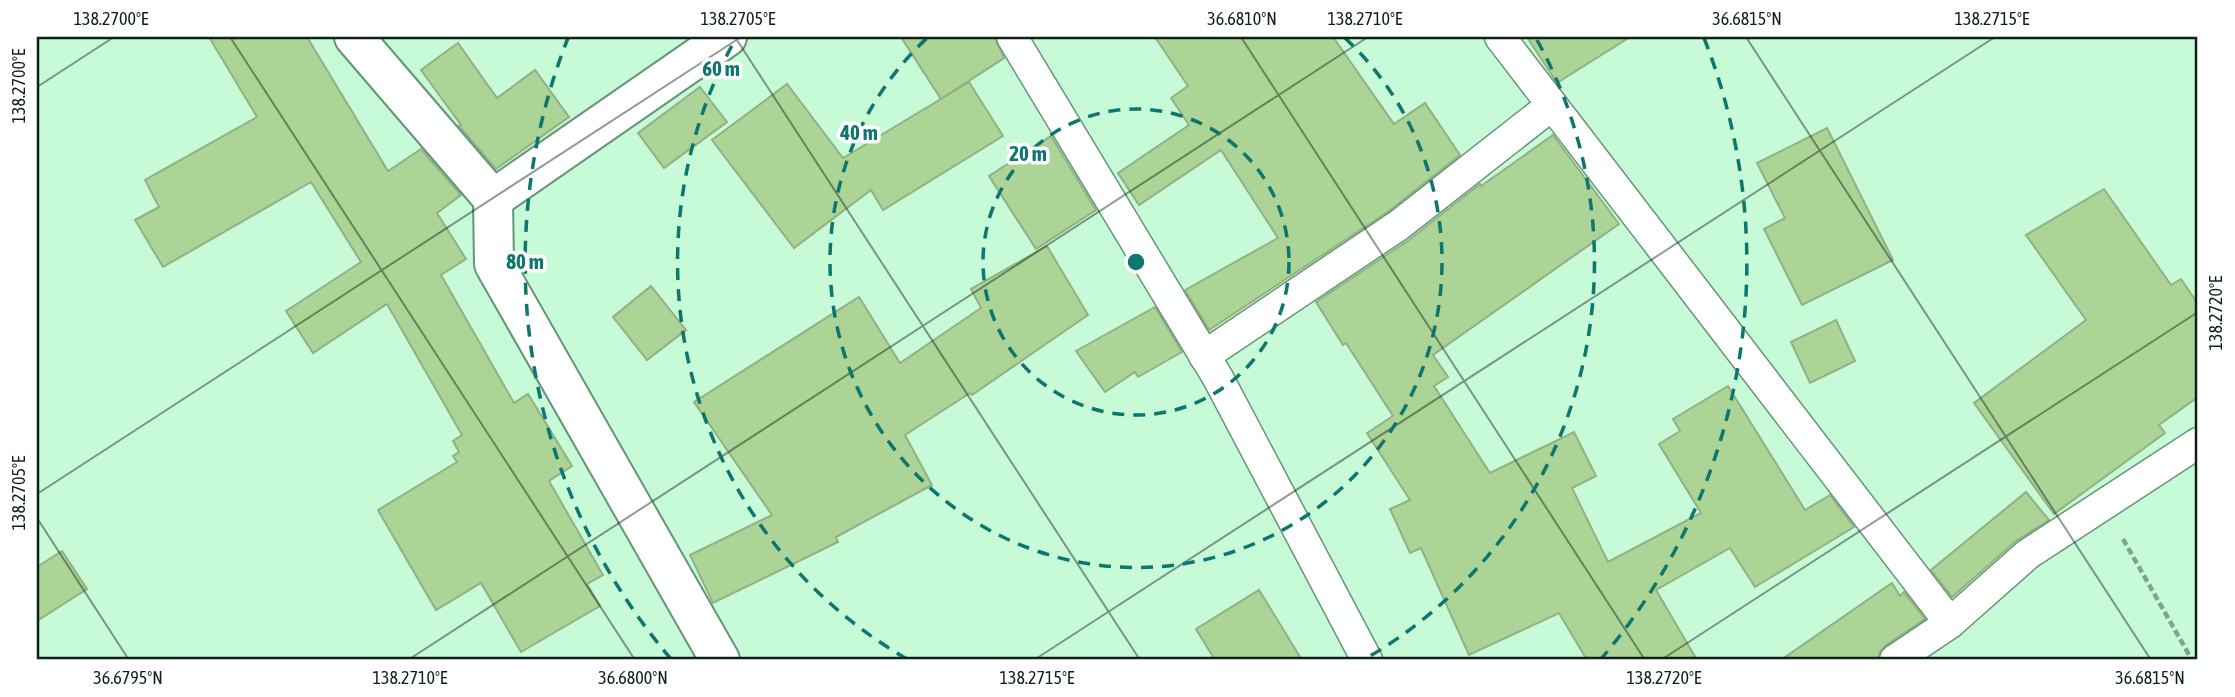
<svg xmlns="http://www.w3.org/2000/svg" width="2235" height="697" font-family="'Asap Condensed',sans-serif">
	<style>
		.building { fill: #abd496; stroke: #93b085; stroke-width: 2 }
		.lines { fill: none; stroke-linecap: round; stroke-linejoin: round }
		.lane-casing { stroke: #659576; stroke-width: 33 }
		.street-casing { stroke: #659576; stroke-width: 42 }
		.secondary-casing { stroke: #659576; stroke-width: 42 }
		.path { stroke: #7ea58b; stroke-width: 4.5; stroke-dasharray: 7 3.5; stroke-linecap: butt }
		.lane { stroke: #fff; stroke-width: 30 }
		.street { stroke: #fff; stroke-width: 38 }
		.secondary { stroke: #fff; stroke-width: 38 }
		.ticks { fill: none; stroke: #0d2115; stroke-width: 2; stroke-opacity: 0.45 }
		.ring { fill: none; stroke: #0f766e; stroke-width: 3.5; stroke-dasharray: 12 9 }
		.centre { fill: #0f766e; stroke: #fff; stroke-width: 3.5 }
		.ring-label { font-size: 21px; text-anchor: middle; font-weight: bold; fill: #0f766e; stroke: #fff; stroke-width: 7; stroke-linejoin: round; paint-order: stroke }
		.neatline { fill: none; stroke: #0d2115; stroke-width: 2.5 }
		.ticks-label { font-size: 18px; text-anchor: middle; fill: #0d2115 }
	</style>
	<rect width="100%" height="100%" fill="#c7fad7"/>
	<!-- building -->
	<g class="building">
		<path d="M209,37H307L388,171L421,149L461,195L437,213L466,259L441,275L514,403L528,394L572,466L549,481L603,575L587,584L600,606L521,652L481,583L436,610L378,510L457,462L453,456L459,452L453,441L462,435L387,304L313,353L286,311L361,262L311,182L163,267L135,220L159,207L145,180L257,117Z"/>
		<path d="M901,37H995L1004,58L941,99Z"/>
		<path d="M1155,37H1333L1394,124L1425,103L1460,155L1389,211L1209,330L1185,290L1278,238L1221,150L1139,205L1118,173L1189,125L1171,98L1188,86Z"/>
		<path d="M1527,37H1630L1557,83Z"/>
		<path d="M458,43L497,98L535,70L569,117L496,169L459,126L461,125L421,70Z"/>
		<path d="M969,82L1003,136L883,210L871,190L794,248L712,140L787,84L843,158Z"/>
		<path d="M700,87L727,122L664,168L638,133Z"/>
		<path d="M1827,128L1893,260L1802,305L1764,229L1785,218L1757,163Z"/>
		<path d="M1553,135L1619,224L1433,355L1448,377L1434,386L1490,473L1574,432L1596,476L1572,488L1608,562L1701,513L1659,444L1680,431L1673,419L1728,386L1805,510L1830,495L1854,527L1755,587L1730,548L1656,590L1697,660H1587L1559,613L1469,655L1421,548L1410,553L1390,509L1410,500L1367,433L1393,416L1346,343L1343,345L1316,302L1409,240L1480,184L1481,186Z"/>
		<path d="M1051,136L1096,210L1036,249L989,176Z"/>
		<path d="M2104,189L2171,285L2181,279L2198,304V397L2159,425L2165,433L2054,514L1974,403L2086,320L2026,235Z"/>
		<path d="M1047,246L1088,315L972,395L970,393L905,435L932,485L836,537L838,542L713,603L690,555L772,515L694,402L859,297L900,363L981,308L971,289Z"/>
		<path d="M651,286L686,330L647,360L613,317Z"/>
		<path d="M1155,307L1182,352L1138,377L1135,372L1105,392L1076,351Z"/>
		<path d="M1836,320L1855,361L1810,383L1791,342Z"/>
		<path d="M2026,492L2049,520L2016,541L1952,597L1931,570Z"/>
		<path d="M62,551L87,589L37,621V567Z"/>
		<path d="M1892,583L1900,596L1904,592L1925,619L1885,646L1880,652L1878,660H1781Z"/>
		<path d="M1259,590L1302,660H1215L1196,629Z"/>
	</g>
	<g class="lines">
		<!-- lane casing -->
		<g class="lane-casing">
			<g id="lane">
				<path d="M1012,37L1218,378L1367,660"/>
				<path d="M1500,37L1950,623"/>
				<path d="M1204,356L1399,225L1552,105"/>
				<path d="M1895,660L1950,623L2028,554L2198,443"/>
			</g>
		</g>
		<!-- street casing -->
		<g class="street-casing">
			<path id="street" d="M354,37L493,199"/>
		</g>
		<!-- secondary casing -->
		<g class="secondary-casing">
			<path id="secondary" d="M720,660L494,264L493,199L727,37"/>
		</g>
		<!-- path -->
		<path class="path" d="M2123,539L2192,660"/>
		<!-- lane -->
		<use href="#lane" class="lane"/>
		<!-- street -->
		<use href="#street" class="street"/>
		<!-- secondary -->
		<use href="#secondary" class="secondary"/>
	</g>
	<!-- ticks -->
	<path class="ticks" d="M230,37L635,660M735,37L1140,660M1241,37L1645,660M1746,37L2151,660M37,87L114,37M37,494L741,37M37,518L129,660M408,660L1368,37M1034,660L1995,37M1661,660L2198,312"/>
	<!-- distance rings -->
	<g class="ring">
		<circle cx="1136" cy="262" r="153"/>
		<path d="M1345 38A306 306 0 1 1 927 38"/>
		<path d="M907 659A458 458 0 0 1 735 40M1537 40A458 458 0 0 1 1365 659"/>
		<path d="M671 659A611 611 0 0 1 568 38M1704 38A611 611 0 0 1 1601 659"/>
	</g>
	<circle cx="1136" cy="262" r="10" class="centre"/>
	<g class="ring-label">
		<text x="721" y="76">60 m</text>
		<text x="859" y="140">40 m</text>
		<text x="1028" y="161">20 m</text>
		<text x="525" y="269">80 m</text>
	</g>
	<!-- border -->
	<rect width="2235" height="697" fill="none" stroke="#ffffff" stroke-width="77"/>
	<rect x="38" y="38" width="2158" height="620" class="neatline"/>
	<g class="ticks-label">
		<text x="111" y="25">138.2700°E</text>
		<text x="738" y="25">138.2705°E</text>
		<text x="1242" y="25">36.6810°N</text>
		<text x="1365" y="25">138.2710°E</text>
		<text x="1747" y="25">36.6815°N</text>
		<text x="1992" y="25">138.2715°E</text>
		<text transform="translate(19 86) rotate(-90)" y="6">138.2700°E</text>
		<text transform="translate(2216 313) rotate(-90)" y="6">138.2720°E</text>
		<text transform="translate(19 493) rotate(-90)" y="6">138.2705°E</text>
		<text x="128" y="684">36.6795°N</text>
		<text x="410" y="684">138.2710°E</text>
		<text x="633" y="684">36.6800°N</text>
		<text x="1037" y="684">138.2715°E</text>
		<text x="1664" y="684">138.2720°E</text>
		<text x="2150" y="684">36.6815°N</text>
	</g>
</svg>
